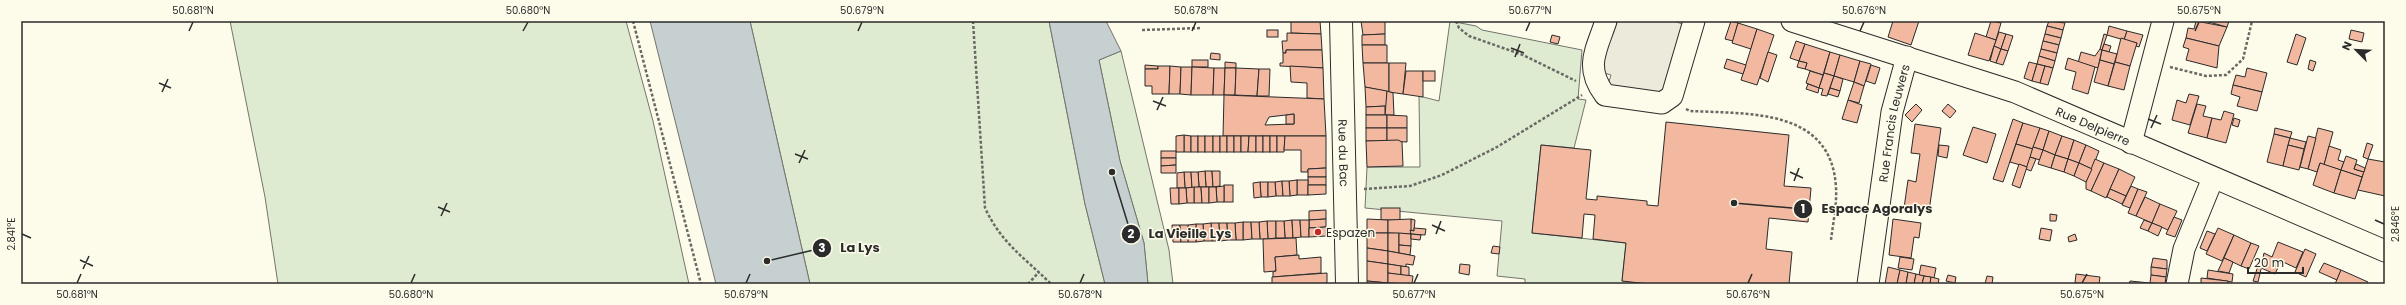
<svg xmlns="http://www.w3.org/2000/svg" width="2406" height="305" font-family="Poppins,sans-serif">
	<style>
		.green { fill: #deebd1; stroke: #74746e }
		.parking { fill: #eceadb; stroke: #74746e }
		.water { fill: #c7d0d0; stroke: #74746e }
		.building { fill: #f2b8a0; stroke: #2b2b2b; fill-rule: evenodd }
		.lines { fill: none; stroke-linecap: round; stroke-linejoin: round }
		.minor-casing { stroke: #2b2b2b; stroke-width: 23 }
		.major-casing { stroke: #2b2b2b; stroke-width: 24 }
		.path { stroke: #6a6964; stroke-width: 2.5; stroke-dasharray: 3 2; stroke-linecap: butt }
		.minor { stroke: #fdfbea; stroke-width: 21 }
		.major { stroke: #fdfbea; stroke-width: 22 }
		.ticks { fill: none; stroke: #2b2b2b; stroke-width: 1.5 }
		.poi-dot { fill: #c62828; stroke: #fdfbea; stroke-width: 1.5 }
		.labels { text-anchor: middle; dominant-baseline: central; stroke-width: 3; stroke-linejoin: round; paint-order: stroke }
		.street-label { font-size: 12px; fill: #2b2b2b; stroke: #fdfbea }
		.poi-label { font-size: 12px; fill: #2b2b2b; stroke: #fdfbea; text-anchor: start }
		.leader { fill: none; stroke: #2b2b2b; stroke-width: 1.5 }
		.callout-dot { fill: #2b2b2b; stroke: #fdfbea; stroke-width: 1.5 }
		.mark-label { font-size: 12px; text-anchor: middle; font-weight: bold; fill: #fff }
		.callout-label { font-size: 13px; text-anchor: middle; font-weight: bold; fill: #2b2b2b; stroke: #fdfbea; stroke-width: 3; stroke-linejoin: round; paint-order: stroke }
		.neatline { fill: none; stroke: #2b2b2b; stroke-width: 1.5 }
		.ticks-label { font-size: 10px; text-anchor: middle; fill: #2b2b2b }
	</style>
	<rect width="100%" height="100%" fill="#fdfbea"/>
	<!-- green -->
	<g class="green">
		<path d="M230,21H626L653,121L689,284H278L265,197Z"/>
		<path d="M750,21H1049L1085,204L1105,284H810Z"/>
		<path d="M1450,21L1476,26L1482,30L1582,50L1578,99L1586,100L1574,148L1541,145L1532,233L1626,243L1622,281L1650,284H1525V279L1497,276L1502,221L1365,208L1367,167H1420L1419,96L1439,101Z"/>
		<path d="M1121,51L1169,250L1173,284H1148L1144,243L1120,161L1099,60Z"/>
	</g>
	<!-- parking -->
	<path class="parking" d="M1613,21H1673L1686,25L1663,93L1607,88L1611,75L1598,71Z"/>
	<!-- water -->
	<g class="water">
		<path d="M650,21H750L810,284H716Z"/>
		<path d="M1049,21H1106L1121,51L1099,60L1120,161L1144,243L1148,284H1105L1085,204Z"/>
	</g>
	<!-- building -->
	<g class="building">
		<path d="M1291,21H1320L1321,34L1291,33Z"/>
		<path d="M1361,21H1385V34L1363,35Z"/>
		<path d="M1731,21L1738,23L1733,41L1725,39Z"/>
		<path d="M1893,21H1919L1911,45L1888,37Z"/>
		<path d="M1991,21L2001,23L1996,40L1986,37Z"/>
		<path d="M2049,21L2065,23L2063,30L2047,26Z"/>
		<path d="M2196,21L2227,27L2219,46L2186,38L2188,28L2194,29Z"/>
		<path d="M2205,21H2229L2227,27Z"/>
		<path d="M1738,23L1757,29L1751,49L1732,43Z"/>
		<path d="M2047,26L2063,30L2061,38L2045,34Z"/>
		<path d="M2109,26L2127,31L2124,40L2107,35Z"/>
		<path d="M1757,29L1774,35L1757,85L1741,80Z"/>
		<rect x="1267" y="30" width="11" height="7"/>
		<path d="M2351,30L2364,33L2362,42L2349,39Z"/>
		<path d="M2127,31L2143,35L2139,47L2136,46L2137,43L2124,40Z"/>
		<path d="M1999,32L2006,34L2001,49L1994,46Z"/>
		<path d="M1287,33L1321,34L1322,50H1286V53H1283L1282,41H1287Z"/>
		<path d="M1975,33L1996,40L1989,61L1968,55Z"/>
		<path d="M1385,34V45H1362V35Z"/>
		<path d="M2006,34L2013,36L2008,51L2001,49Z"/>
		<path d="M2045,34L2061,38L2059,45L2043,41Z"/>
		<path d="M2104,34L2107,35L2102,50L2100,49Z"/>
		<path d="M2296,34L2306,38L2297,65L2287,62Z"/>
		<path d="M1552,35L1560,37L1558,44L1550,42Z"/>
		<path d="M2121,38L2137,43L2130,66L2115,62Z"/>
		<path d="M2186,38L2219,46L2217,68L2186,60L2189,49L2183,47Z"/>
		<path d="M1796,41L1805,44L1799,61L1790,58Z"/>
		<path d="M2043,41L2059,45L2057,53L2041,49Z"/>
		<path d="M1805,44L1830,52L1823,75L1805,69L1807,63L1799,61Z"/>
		<path d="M2104,44L2111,46L2109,52L2102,50Z"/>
		<path d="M1362,45H1387V63H1363Z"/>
		<path d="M1994,46L2001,49L1996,63L1990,61Z"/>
		<path d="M2001,49L2008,51L2003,65L1996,63Z"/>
		<path d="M2041,49L2057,53L2055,61L2039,56Z"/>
		<path d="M2100,49L2102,50L2098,68L2078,63L2081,52L2095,56Z"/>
		<path d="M1286,50H1322L1323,68L1280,66V63H1283V53H1286Z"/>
		<path d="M2102,50L2117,54L2114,64L2100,60Z"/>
		<path d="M1768,52L1777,55L1768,82L1760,78Z"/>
		<path d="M1830,52L1840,55L1834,76L1824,73Z"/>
		<path d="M1211,53L1220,54V60L1210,59Z"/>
		<path d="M1840,55L1860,61L1854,82L1834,76Z"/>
		<path d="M2039,56L2055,61L2053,68L2037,64Z"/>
		<path d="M2068,58L2095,67L2088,94L2072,89L2076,72L2065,69Z"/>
		<path d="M1727,59L1746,65L1743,74L1724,68Z"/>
		<rect x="1192" y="60" width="16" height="7"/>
		<path d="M2100,60L2114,64L2108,86L2094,82Z"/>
		<path d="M2310,60L2316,62L2313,71L2308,69Z"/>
		<path d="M1799,61L1807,63L1805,69L1797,67Z"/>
		<path d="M1860,61L1871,64L1864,86L1854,82Z"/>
		<path d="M1225,62L1236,63V68H1225Z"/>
		<path d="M2029,62L2037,64L2032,81L2024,78Z"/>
		<path d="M2115,62L2130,66L2124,90L2108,86Z"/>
		<path d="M1363,63H1389V92L1365,87Z"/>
		<path d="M1389,63H1406L1403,94L1389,92Z"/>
		<path d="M2037,64L2045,66L2040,83L2032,81Z"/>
		<path d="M1145,65L1158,66V69H1145Z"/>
		<path d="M1871,65L1880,68L1875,84L1866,81Z"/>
		<path d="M1158,66H1170L1169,94H1152V86H1145V69H1158Z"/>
		<path d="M1170,66L1181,67L1180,94H1169Z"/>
		<path d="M1290,66L1323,68L1324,99L1307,98V83L1291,82Z"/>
		<path d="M2045,66L2053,68L2048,85L2040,83Z"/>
		<path d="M1181,67H1192L1191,95L1180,94Z"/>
		<path d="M1192,67L1214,68L1213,95H1191Z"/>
		<path d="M1214,68H1225L1224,95H1213Z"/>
		<path d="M1225,68H1236L1235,95H1224Z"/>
		<path d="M1236,68L1259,69L1257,96L1235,95Z"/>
		<path d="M2247,68L2267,73L2262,92L2233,85L2236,75L2245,77Z"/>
		<path d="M1259,69H1270L1269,96H1257Z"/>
		<path d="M1406,71H1423V97L1403,94Z"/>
		<rect x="1423" y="71" width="12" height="10"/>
		<path d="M1810,71L1823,75L1819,88L1806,83Z"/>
		<path d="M1824,73L1834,76L1827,96L1821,95L1823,89L1819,88Z"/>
		<path d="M1834,76L1843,79L1840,91L1830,88Z"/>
		<path d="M1854,82L1864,86L1859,103L1848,100Z"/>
		<path d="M1808,84L1819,88L1818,93L1806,89Z"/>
		<path d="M2233,85L2262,92L2257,111L2237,106L2240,97L2231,94Z"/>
		<path d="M1365,87L1387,91V106L1366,107Z"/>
		<path d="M1830,88L1840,91L1838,97L1828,94Z"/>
		<path d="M1387,91L1393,93L1394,115H1385Z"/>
		<path d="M2189,94L2199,96L2190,125L2172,120L2177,100L2186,103Z"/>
		<path d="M1224,95L1324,99L1326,136H1223ZM1294,114V124L1265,125L1269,117Z"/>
		<path d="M1848,100L1862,105L1857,123L1842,119Z"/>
		<path d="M1916,104L1922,110L1912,122L1905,115Z"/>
		<path d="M1948,104L1956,111L1950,118L1942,111Z"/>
		<path d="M2197,104L2206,106L2203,116L2212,118L2207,138L2188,133Z"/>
		<path d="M1385,106V115H1366V107Z"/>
		<path d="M2224,111L2234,114L2226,143L2207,138L2212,118L2221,120Z"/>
		<path d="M1294,114V124H1286V115Z"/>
		<rect x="1366" y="115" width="21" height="13"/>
		<path d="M1387,115L1407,116V128H1387Z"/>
		<path d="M2234,118L2240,120L2238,127L2232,125Z"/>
		<path d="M2013,119L2023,123L2003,182L1993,179Z"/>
		<path d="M1666,122L1789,135L1784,186L1811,188L1808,222L1769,218L1766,249L1792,252L1789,284H1649L1622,281L1626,243L1593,239L1595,215L1584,214L1582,238L1532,233L1541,145L1591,150L1586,199L1597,200V196L1647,201V205L1658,206Z"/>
		<path d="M2023,123L2040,128L2033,149L2016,144Z"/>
		<path d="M1915,124L1941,128L1929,211L1904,208L1908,180L1916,182L1920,154L1911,153Z"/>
		<path d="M1973,127L1996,134L1987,163L1963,155Z"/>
		<rect x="1366" y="128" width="21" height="13"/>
		<path d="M1387,128H1407V142L1387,141Z"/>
		<path d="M2040,128L2049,131L2043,150L2033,147Z"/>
		<path d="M2275,128L2292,132L2290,138L2274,134Z"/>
		<path d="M2318,128L2333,132L2324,165L2320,163L2317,172L2308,169Z"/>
		<path d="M2049,131L2062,136L2055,155L2043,150Z"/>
		<path d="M2274,134L2290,138L2283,166L2267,162Z"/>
		<path d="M1184,135L1191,136V152H1184Z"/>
		<path d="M1184,135V152H1176V136Z"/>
		<rect x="1191" y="136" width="7" height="16"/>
		<rect x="1198" y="136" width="7" height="16"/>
		<rect x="1205" y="136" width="8" height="16"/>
		<rect x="1213" y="136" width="7" height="16"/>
		<rect x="1220" y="136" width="7" height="16"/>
		<rect x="1227" y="136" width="7" height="16"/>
		<rect x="1234" y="136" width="7" height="16"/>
		<path d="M1241,136H1249L1248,152H1241Z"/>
		<path d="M1249,136H1256V152H1248Z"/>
		<rect x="1256" y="136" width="7" height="16"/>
		<rect x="1263" y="136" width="7" height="16"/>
		<rect x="1270" y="136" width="7" height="16"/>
		<path d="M1277,136H1285L1284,152H1277Z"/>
		<path d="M1285,136H1326V168L1308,169V172H1301V150H1284Z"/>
		<path d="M2062,136L2074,140L2068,159L2055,155Z"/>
		<path d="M2308,136L2316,138L2308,169L2300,167Z"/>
		<path d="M2290,138L2306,142L2304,149L2288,145Z"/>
		<path d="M1398,140L1402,142L1403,166L1367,167L1366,141Z"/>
		<path d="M2074,140L2086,145L2079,163L2068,159Z"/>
		<path d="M2367,143L2373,145L2368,159L2363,157Z"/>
		<path d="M2016,144L2033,149L2027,167L2010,162Z"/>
		<path d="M1939,145L1949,146L1947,158L1938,156Z"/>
		<path d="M2086,145L2099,151L2092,169L2079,163Z"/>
		<path d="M2288,145L2304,149L2299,170L2283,166Z"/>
		<path d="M2329,146L2341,150L2338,160L2344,162L2341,170L2324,165Z"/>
		<path d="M2033,147L2043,150L2040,160L2030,157Z"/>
		<path d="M2043,150L2055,155L2051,168L2038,164Z"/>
		<rect x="1161" y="151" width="15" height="7"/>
		<path d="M2055,155L2068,159L2064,172L2051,168Z"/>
		<path d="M2346,156L2357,160L2354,169L2364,172L2362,177L2341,170Z"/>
		<path d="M2030,157L2036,159L2031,171L2026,169Z"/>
		<path d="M1161,158H1176V165L1161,166Z"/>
		<path d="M2068,159L2079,163L2074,176L2064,172Z"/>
		<path d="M2095,159L2104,163L2091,191L2086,189V182Z"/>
		<path d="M2368,159L2385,162V196L2358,190Z"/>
		<path d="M2079,163L2092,169L2086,182L2074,176Z"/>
		<path d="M2104,163L2119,169L2106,198L2091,191Z"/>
		<path d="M2320,163L2341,170L2334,193L2313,185Z"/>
		<path d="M2019,164L2027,167L2020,188L2012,185Z"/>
		<path d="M2356,164L2365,168L2364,172L2354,169Z"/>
		<path d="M1176,165V173H1161V166Z"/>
		<path d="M1326,168V177H1308V169Z"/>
		<path d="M2119,169L2135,177L2126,196L2110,189Z"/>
		<path d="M2341,170L2362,177L2355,199L2334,193Z"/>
		<path d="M1205,171H1212L1213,187H1206Z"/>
		<path d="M1205,171L1206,187H1199L1198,172Z"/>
		<path d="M1212,171H1220V186L1213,187Z"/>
		<path d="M1184,172H1191L1192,188H1185Z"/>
		<path d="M1184,172L1185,188H1177V173Z"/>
		<path d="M1191,172H1198L1199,187L1192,188Z"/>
		<rect x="1308" y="177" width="18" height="8"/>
		<rect x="1297" y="180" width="11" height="15"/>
		<path d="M1297,180V195L1290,196L1289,181Z"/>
		<path d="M1282,181L1283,196H1276L1275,182Z"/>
		<path d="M1282,181H1289L1290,196H1283Z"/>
		<path d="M1260,182H1268V197H1261Z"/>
		<path d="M1260,182L1261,197L1254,198L1253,183Z"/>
		<path d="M1268,182H1275L1276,196L1268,197Z"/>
		<rect x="1224" y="185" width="9" height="17"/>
		<path d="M1308,185H1326V194L1308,195Z"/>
		<path d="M1224,186V202H1217L1216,187Z"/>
		<path d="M2131,186L2138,189L2130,208L2122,205Z"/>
		<path d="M1194,187H1201L1202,203H1194Z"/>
		<path d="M1194,187V203H1187L1186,188Z"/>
		<path d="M1201,187H1209V203H1202Z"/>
		<path d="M1209,187H1216L1217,202L1209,203Z"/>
		<path d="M1170,188H1179V204H1171Z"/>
		<path d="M1179,188H1186L1187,203L1179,204Z"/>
		<path d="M2110,189L2126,196L2122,204L2107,197Z"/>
		<path d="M2138,189L2147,192L2136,216L2128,213Z"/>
		<path d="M2145,197L2160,204L2152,223L2136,216Z"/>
		<path d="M2160,204L2177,211L2168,230L2152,223Z"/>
		<rect x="1381" y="208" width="19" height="12"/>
		<path d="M1326,210V219L1309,220V211Z"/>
		<path d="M2050,214L2057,215L2056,221H2050Z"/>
		<path d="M2174,217L2182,220L2175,237L2166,234Z"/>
		<path d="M1326,219V227L1309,228V220Z"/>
		<path d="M1367,219L1388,220V233H1367Z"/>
		<path d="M1411,219L1415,220L1414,231L1410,230Z"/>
		<path d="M1411,219V234L1388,233V220Z"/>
		<path d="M1893,219L1921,223L1919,238L1914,237L1911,258L1889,255Z"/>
		<path d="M1292,220L1293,238H1285L1284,221Z"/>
		<path d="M1292,220H1300L1301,237L1293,238Z"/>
		<path d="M1300,220H1309V237H1301Z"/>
		<path d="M2144,220L2152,223L2148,231L2140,228Z"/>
		<path d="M1267,221H1276V238L1268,239Z"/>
		<path d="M1267,221L1268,239H1260L1259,222Z"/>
		<path d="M1276,221H1284L1285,238H1276Z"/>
		<path d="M1243,222H1251L1252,239L1243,240Z"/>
		<path d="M1243,222V240H1236L1235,223Z"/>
		<path d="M1251,222H1259L1260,239H1252Z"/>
		<path d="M1211,223H1219L1220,241H1212Z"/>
		<path d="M1211,223L1212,241H1204L1203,224Z"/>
		<path d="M1219,223H1227L1228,240L1220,241Z"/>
		<path d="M1227,223H1235L1236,240H1228Z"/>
		<path d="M2152,223L2162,227L2158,236L2148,231Z"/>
		<path d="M1196,224H1203L1204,241L1196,242Z"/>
		<path d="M1196,224V242H1188V225Z"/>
		<path d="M1172,225H1180L1181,242H1173Z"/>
		<path d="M1180,225H1188V242H1181Z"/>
		<path d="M1326,227V236L1309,237V228Z"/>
		<path d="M1414,228L1426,229L1425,235L1411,234L1410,230L1414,231Z"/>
		<path d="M2041,228L2052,230L2050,241L2039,239Z"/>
		<path d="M2218,228L2234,235L2222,261L2206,254Z"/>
		<path d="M2207,231L2215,234L2207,251L2200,248Z"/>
		<path d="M1367,233H1388V251L1367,248Z"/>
		<path d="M1388,233H1399V253L1388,251Z"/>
		<path d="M1399,233L1411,234V246L1399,245Z"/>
		<path d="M1411,234L1421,235L1420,240L1411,239Z"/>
		<path d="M2075,234L2077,240L2069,242L2068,237Z"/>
		<path d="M2234,235L2251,243L2241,266L2224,258Z"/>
		<path d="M1296,238L1297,255L1275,257L1276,271L1264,272L1263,239Z"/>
		<path d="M2278,242L2303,252L2296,268L2281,261L2275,274L2261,268L2264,253L2272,257Z"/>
		<path d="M2251,243L2259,246L2249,269L2241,266Z"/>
		<path d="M1399,245L1411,246L1410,255L1399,253Z"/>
		<path d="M1493,246L1500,247L1499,254L1491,253Z"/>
		<path d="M1367,248L1388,251V264L1367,261Z"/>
		<path d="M2305,249L2316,254L2306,277L2295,272Z"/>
		<path d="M1388,251L1415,256L1413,265L1406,264V267L1388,264Z"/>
		<path d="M1299,255V259L1321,257V273L1273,277V272L1276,271L1275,257Z"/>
		<path d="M1900,257L1914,259L1912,270L1898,268Z"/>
		<path d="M2153,258L2167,260V269L2151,267Z"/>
		<path d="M2224,258L2233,262L2229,273L2218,271Z"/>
		<path d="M2260,260L2263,261L2258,282L2253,281Z"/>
		<path d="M1367,261L1388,264V283L1367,281Z"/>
		<path d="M2324,263L2341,270L2337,280L2319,272Z"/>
		<path d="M1388,264L1401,266V275L1388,273Z"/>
		<path d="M1460,264L1470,265L1469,275L1459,273Z"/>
		<path d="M1921,265L1936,268L1934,278L1919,275Z"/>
		<path d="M1401,266L1409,267V276L1401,275Z"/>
		<path d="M1888,267L1900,270L1897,284H1885Z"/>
		<path d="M2151,267L2167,269L2166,277L2151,275Z"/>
		<path d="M1900,270L1908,272L1906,284H1897Z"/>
		<path d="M2208,270L2233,274L2232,282L2207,278Z"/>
		<path d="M2341,270L2368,282L2367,284H2335Z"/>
		<path d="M1908,272L1916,274L1914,284H1906Z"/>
		<path d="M1327,273V284H1272V277Z"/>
		<path d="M1388,273L1413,276L1412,284L1388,283Z"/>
		<path d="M1916,274L1924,276L1922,284H1914Z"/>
		<path d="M2076,274L2100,277L2099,284L2075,283Z"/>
		<path d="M1948,275L1956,277L1955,283L1946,281Z"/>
		<path d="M2151,275L2166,277L2165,284L2150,283Z"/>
		<path d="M1924,276L1931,277L1930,284H1922Z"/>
		<path d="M1987,276L1993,277L1992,284H1985Z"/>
		<path d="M1931,277L1939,279L1938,284H1930Z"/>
		<path d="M2201,278L2228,281V284H2201Z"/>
		<path d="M1367,281L1388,283L1390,284H1367Z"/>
		<path d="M2130,281L2150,283V284H2129Z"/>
	</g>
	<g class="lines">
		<!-- minor casing -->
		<g class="minor-casing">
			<g id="minor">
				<path d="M1606,21C1596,51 1584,67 1605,95L1662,103L1672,96L1694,21"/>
				<path id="s1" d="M1792,21L2015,92L2385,251"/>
				<path d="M2131,143L2163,21"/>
				<path id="s2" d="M1868,284L1892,112L1907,57"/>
				<path d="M2177,284L2184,249L2213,178"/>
			</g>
		</g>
		<!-- major casing -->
		<g class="major-casing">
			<g id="major">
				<path id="s3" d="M1341,21L1347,284"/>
			</g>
		</g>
		<!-- path -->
		<g class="path">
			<path d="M633,21L701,284"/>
			<path d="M973,21L985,208C1002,244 1024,257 1051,284"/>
			<path d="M1456,21L1459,28L1469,36L1523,55L1576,81"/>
			<path d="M1142,30L1201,28"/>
			<path d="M2170,67L2206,76L2226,75L2243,59L2252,21"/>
			<path d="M1686,109L1690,111C1749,114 1832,108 1836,188C1837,205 1833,223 1831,240"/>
			<path d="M1364,189L1410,186L1442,175L1497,147L1582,95"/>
			<path d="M1028,284L1039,272"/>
		</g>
		<!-- minor -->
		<use href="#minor" class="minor"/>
		<!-- major -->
		<use href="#major" class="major"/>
	</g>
	<!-- ticks -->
	<path class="ticks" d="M189,31L193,22M523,31L528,22M858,31L862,22M1192,31L1196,22M1526,31L1530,22M1860,31L1864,22M2195,31L2199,22M1511,48L1524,53M1515,57L1520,44M159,83L171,88M162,92L168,79M1153,101L1166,106M1157,110L1163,97M2148,119L2161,124M2151,128L2157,115M795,154L808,159M799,163L805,150M1790,172L1803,178M1794,181L1799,168M438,207L450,212M441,216L447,203M2375,220L2384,224M1432,225L1445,231M22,234L31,238M1436,234L1441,221M80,260L93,266M83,269L89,256M77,283L81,274M411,283L415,274M746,283L750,274M1080,283L1084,274M1414,283L1418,274M1748,283L1752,274M2082,283L2087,274"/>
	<!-- markers -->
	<circle class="poi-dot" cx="1318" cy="232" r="4"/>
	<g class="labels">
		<!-- street labels -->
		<g class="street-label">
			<text stroke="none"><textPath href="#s2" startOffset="163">Rue Francis Leuwers</textPath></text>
			<text stroke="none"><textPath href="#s1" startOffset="319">Rue Delpierre</textPath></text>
			<text stroke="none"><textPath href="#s3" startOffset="132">Rue du Bac</textPath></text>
		</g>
		<!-- poi labels -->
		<g class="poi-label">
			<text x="1326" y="232">Espazen</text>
		</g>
	</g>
	<!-- callouts -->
	<path class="leader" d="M1734 203L1803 209M1112 172L1131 234M767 261L822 248"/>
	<g class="callout-dot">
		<circle cx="1734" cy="203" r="4"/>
		<circle cx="1112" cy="172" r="4"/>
		<circle cx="767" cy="261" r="4"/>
		<circle cx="1803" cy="209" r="10"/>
		<circle cx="1131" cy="234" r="10"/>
		<circle cx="822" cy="248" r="10"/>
	</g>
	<g class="mark-label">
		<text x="1803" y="213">1</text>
		<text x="1131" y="238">2</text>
		<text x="822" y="252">3</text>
	</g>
	<g class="callout-label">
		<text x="1877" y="213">Espace Agoralys</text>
		<text x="1190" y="238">La Vieille Lys</text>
		<text x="860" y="252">La Lys</text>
	</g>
	<!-- border -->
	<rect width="2406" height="305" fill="none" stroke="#fdfbea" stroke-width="44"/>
	<!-- north arrow -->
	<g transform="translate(2356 50) rotate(294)" stroke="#fdfbea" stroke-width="3" paint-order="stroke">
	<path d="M0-3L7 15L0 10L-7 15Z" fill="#2b2b2b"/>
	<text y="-6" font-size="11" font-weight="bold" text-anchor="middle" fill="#2b2b2b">N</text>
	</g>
	<!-- scale -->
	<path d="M2248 267v6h55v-6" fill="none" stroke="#2b2b2b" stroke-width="2"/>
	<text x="2254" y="267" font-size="12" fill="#2b2b2b" stroke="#fdfbea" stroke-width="3" paint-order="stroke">20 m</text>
	<rect x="22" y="22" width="2362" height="261" class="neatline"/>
	<g class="ticks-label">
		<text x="193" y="14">50.681°N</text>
		<text x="528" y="14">50.680°N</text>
		<text x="862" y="14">50.679°N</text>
		<text x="1196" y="14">50.678°N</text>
		<text x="1530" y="14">50.677°N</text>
		<text x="1864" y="14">50.676°N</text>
		<text x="2199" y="14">50.675°N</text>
		<text transform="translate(2395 224) rotate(-90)" y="4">2.846°E</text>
		<text transform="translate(11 234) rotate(-90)" y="4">2.841°E</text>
		<text x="77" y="298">50.681°N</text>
		<text x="411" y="298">50.680°N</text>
		<text x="746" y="298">50.679°N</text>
		<text x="1080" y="298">50.678°N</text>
		<text x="1414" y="298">50.677°N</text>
		<text x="1748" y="298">50.676°N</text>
		<text x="2082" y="298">50.675°N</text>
	</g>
</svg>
